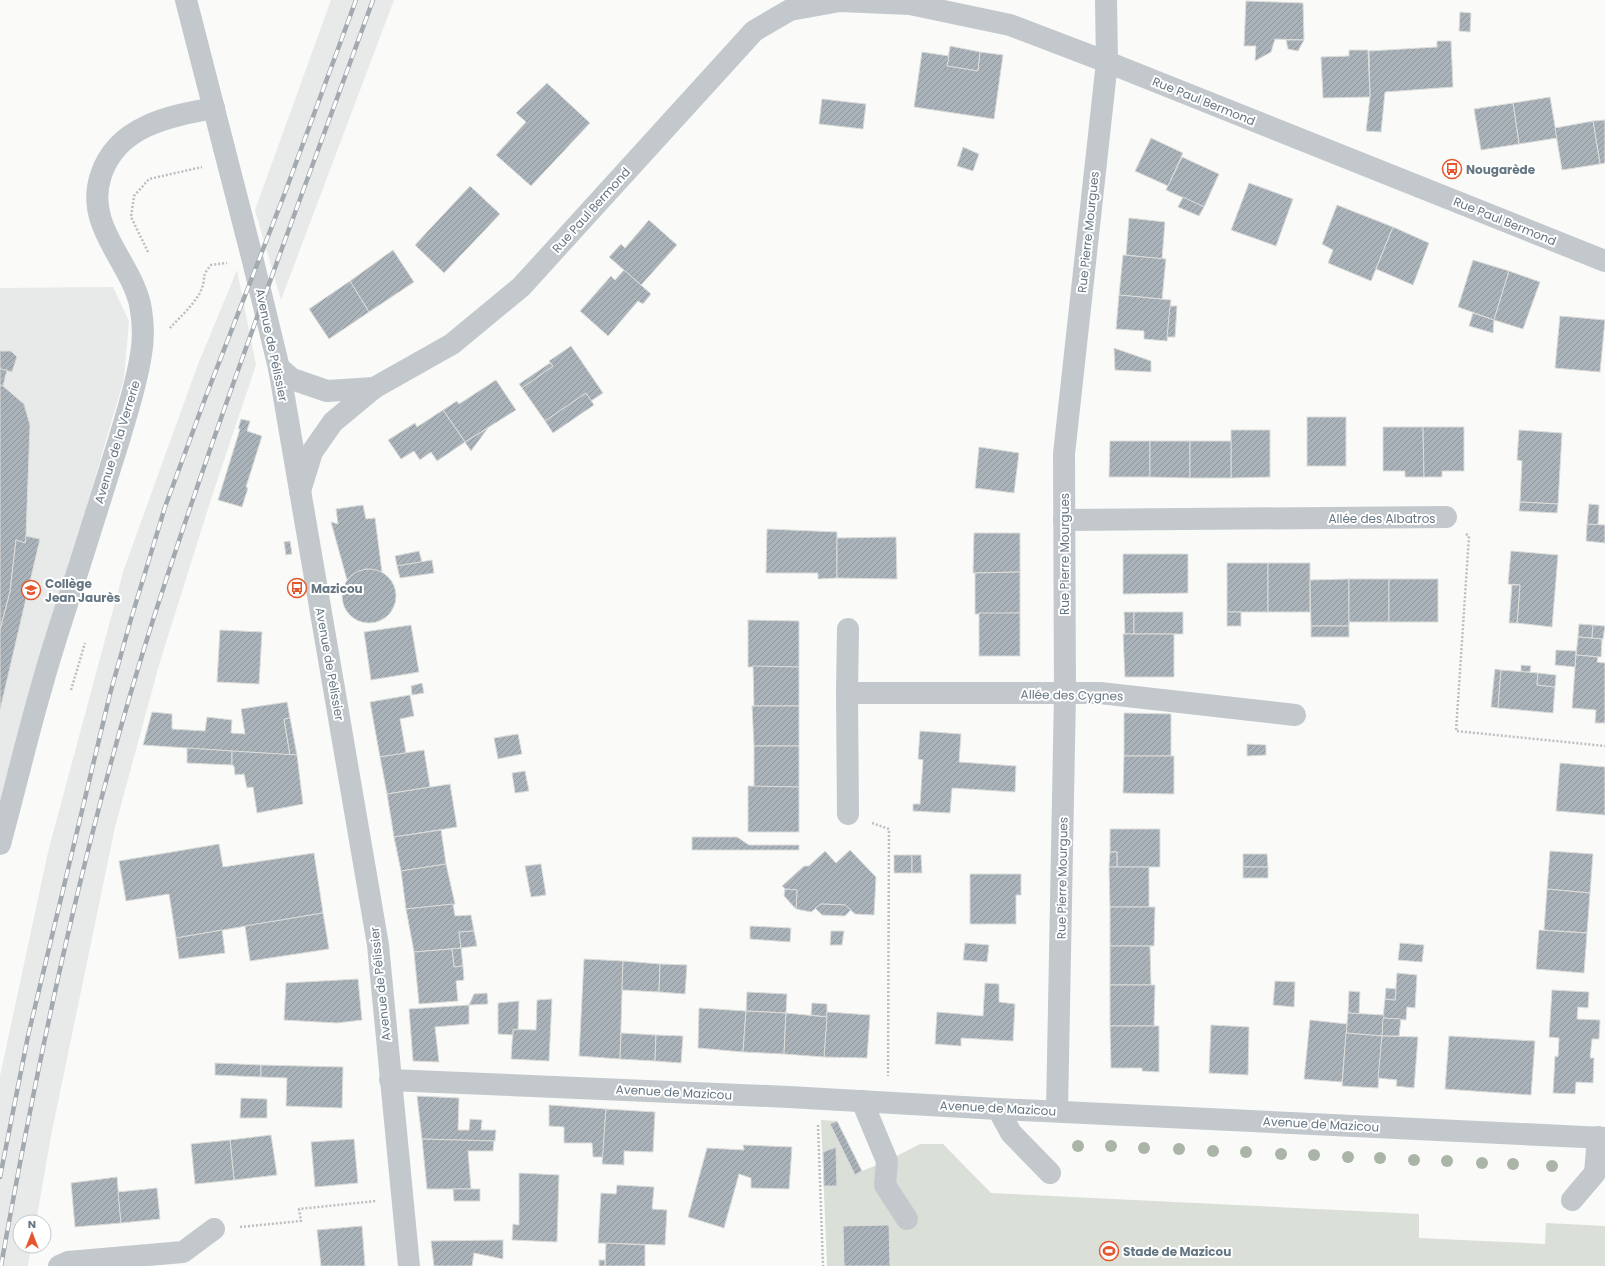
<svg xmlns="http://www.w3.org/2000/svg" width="1605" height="1266" font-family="Poppins,sans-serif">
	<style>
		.built { fill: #e8e9e9 }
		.pitch { fill: #dadfd7 }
		.building { fill: url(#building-hatch); stroke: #dcdcda }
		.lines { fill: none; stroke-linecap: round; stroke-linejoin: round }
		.path { stroke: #bbbfc2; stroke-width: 2.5; stroke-dasharray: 2 2; stroke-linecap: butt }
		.minor { stroke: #c3c8cc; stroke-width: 22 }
		.rail-casing { stroke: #a2aab0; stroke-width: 4.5 }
		.rail { stroke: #fff; stroke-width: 3; stroke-dasharray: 9; stroke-linecap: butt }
		.tree { fill: #aab4a7 }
		.labels { text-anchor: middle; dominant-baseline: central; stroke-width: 4; stroke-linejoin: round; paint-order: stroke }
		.street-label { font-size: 12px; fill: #657683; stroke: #fff }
		.poi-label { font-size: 12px; font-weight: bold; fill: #657683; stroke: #fff; text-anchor: start }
	</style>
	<defs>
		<pattern id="building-hatch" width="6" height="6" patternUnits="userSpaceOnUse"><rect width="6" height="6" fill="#aab3b9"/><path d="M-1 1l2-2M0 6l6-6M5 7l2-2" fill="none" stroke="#8e969c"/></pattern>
	</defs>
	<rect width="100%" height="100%" fill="#fafaf8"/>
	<!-- built -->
	<g class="built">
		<path d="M331,0H394L281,300L255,210Z"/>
		<path d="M237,270L256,365L211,499L159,665L115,827L51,1136L36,1222H20V1246H31L28,1266H0V1076L48,852L124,569L197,367Z"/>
		<path d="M113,287L129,321L124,379L0,801V288Z"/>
	</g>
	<!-- pitch -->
	<path class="pitch" d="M821,1120L837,1121L862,1171L887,1161L920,1144H943L991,1193L1419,1214V1238L1545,1244L1546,1223L1605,1226V1266H827Z"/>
	<!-- building -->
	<g class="building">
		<path d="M1246,1L1303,3L1304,40L1275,39L1271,52L1255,61L1256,46H1244Z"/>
		<path d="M1460,12L1471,13L1470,32L1459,31Z"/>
		<path d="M1286,40H1304L1298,51L1288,49Z"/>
		<path d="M1437,41H1451L1453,87L1385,92L1381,132L1366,131L1370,97L1369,51L1437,47Z"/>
		<path d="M950,46L980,52L978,71L947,66Z"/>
		<path d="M1349,50H1368L1370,97L1323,98L1321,57L1349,56Z"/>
		<path d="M922,52L949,56L947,66L978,71L980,52L1003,55L994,119L914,107Z"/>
		<path d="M547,83L590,123L531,186L496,155L526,122L516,113Z"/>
		<path d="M1550,97L1557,138L1519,144L1513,103Z"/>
		<path d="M822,99L866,104L863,129L819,124Z"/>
		<path d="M1513,103L1519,144L1481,150L1474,109Z"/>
		<path d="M1605,120V163L1600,164L1593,121Z"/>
		<path d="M1593,121L1600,164L1562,170L1555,128Z"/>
		<path d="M1151,138L1183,153L1168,186L1135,171Z"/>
		<path d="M963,147L979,154L973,171L957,166Z"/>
		<path d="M1182,157L1219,174L1204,207L1166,190Z"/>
		<path d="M1249,183L1293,199L1276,246L1231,230Z"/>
		<path d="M470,186L500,214L444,273L415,245Z"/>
		<path d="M1183,197L1204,207L1199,216L1178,207Z"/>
		<path d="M1337,205L1393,227L1371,281L1328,263L1333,250L1322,244Z"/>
		<path d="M1129,218L1165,222L1162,259L1126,255Z"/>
		<path d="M649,220L677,245L641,285L609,257L621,244L625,248Z"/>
		<path d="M1393,227L1429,243L1413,285L1376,269Z"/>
		<path d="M393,250L414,282L369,312L350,281Z"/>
		<path d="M1123,255L1166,259L1162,299L1119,295Z"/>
		<path d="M1473,260L1509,271L1494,320L1458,307Z"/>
		<path d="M624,270L651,294L643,304L638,301L608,336L580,311L611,276L615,280Z"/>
		<path d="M1509,271L1540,282L1523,329L1494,320Z"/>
		<path d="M350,281L369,312L329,339L309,309Z"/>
		<path d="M1119,295L1171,300L1167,341L1144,339V331L1116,329Z"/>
		<path d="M1170,306H1177L1175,337H1167Z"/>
		<path d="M1473,313L1494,320L1493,333L1469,326Z"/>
		<path d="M1560,316L1605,320L1600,372L1555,368Z"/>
		<path d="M571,346L603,393L591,401L586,393L545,421L522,388L553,366L549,361Z"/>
		<path d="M1114,348L1151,361V372L1115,370Z"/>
		<path d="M0,351H11L17,357L12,372L0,369Z"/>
		<path d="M550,363L553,366L522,388L519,384Z"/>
		<path d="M0,369L7,370L3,386L0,385Z"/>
		<path d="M496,380L516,410L465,442L443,410L457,401L459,404Z"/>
		<path d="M0,385L3,386L24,404L30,425L26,536L25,543L16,540L10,592L0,630Z"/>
		<path d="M586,393L594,405L553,433L545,421Z"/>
		<path d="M443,410L465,442L437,461L431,452L420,460L414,451L401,459L388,440L415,423L417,427Z"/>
		<rect x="1307" y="417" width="39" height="49"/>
		<path d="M241,419L250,421L247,431L262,436L246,487L248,488L242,507L218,500L240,429H238Z"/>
		<path d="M1383,427H1423L1424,477H1405V471H1383Z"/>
		<path d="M1423,427H1464V471H1442V477H1424Z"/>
		<path d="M488,428L471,451L465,442Z"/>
		<path d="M1231,430H1270V477L1231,478Z"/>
		<path d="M1519,430L1562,433L1558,504L1520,502L1522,461L1517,460Z"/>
		<path d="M1110,441H1150V477H1109Z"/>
		<path d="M1150,441H1190V478L1150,477Z"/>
		<rect x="1190" y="441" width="41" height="37"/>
		<path d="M979,447L1019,453L1014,493L975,488Z"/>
		<path d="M1520,502L1558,504L1557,513L1519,511Z"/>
		<path d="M1589,504L1599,505L1598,525L1587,524Z"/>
		<path d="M363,505L366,519L375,518L382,572L366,569L359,571L347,580L331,522L338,524L336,509Z"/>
		<path d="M1587,524L1605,525V543L1586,541Z"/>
		<path d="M767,529L837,532V578L818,579V573H766Z"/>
		<path d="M974,533H1020V572L973,573Z"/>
		<path d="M26,536L40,539L0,710V630L10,592L16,540L25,543Z"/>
		<path d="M896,537L897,579L837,578V538Z"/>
		<path d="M290,541L292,554L286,555L284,542Z"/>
		<path d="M419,551L422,562L397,566L395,556Z"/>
		<path d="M1511,551L1558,555L1552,627L1517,623L1520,585L1508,584Z"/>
		<path d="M1123,554H1188V593L1123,594Z"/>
		<path d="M432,560L434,573L400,578L397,566Z"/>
		<rect x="1227" y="563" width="41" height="49"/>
		<rect x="1268" y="563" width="42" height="49"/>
		<circle cx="369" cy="596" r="27"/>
		<path d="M1020,572V613L975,614V573Z"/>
		<path d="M1349,579V626H1311L1310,580Z"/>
		<rect x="1349" y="579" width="40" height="43"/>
		<rect x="1389" y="579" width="49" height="43"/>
		<path d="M1512,585H1520L1517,623H1509Z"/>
		<path d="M1124,612H1134V634H1125Z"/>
		<rect x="1134" y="612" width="49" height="22"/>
		<rect x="1227" y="612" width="14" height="14"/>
		<rect x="979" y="613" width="41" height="43"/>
		<path d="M748,620L799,621V667H748Z"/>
		<path d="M1579,624L1593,625L1592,638L1578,637Z"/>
		<path d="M411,625L419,672L371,680L364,632Z"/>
		<path d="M1593,625L1605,626L1603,639L1592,638Z"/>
		<rect x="1311" y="626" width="38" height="11"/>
		<path d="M220,630L262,632L259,684L217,682Z"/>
		<path d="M1123,634H1174V677H1125Z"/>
		<path d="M1578,637L1602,639L1601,657L1576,655Z"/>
		<path d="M1556,650L1576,651L1575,667L1555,665Z"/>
		<path d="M1576,655L1598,657L1597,662L1605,663V723H1595L1596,710L1572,708Z"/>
		<path d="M1521,665L1531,666L1530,672H1521Z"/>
		<path d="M753,666L799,667V706H754Z"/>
		<path d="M1495,669L1501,670L1498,708L1491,707Z"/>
		<path d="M1501,670L1538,673L1537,685L1555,687L1553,713L1498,708Z"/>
		<path d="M1538,673L1556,675L1555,687L1537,685Z"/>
		<path d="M422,683L424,693L412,695L411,686Z"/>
		<path d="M410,695L414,716L400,719L406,753L380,757L370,702Z"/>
		<path d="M287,702L290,718L284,719L290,755L143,745L152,712L172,714V729L205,731L207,717L232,720L231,733L245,734L241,709Z"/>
		<path d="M752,706H799V746H754Z"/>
		<path d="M1124,713L1171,714V756H1124Z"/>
		<path d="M290,718L297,755H290L284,719Z"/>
		<path d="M920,731L961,734L959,762L1016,766L1015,792L952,788L950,813L913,811V804H920L923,760L918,759Z"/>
		<path d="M518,734L522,754L498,759L494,738Z"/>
		<path d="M1247,744L1266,745V755L1247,756Z"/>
		<rect x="754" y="746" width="45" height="41"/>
		<path d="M187,748L232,751V765L187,763Z"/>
		<path d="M424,750L430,787L387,794L380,757Z"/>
		<path d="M232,751L297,755L303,804L257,813L253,787L247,788L244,774L235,775L234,766L232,765Z"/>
		<path d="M1124,756H1174V794L1123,793Z"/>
		<path d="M1560,763L1605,767V815L1556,811Z"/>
		<path d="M525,771L529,791L515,793L512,773Z"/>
		<path d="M450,784L457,827L394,837L387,794Z"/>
		<path d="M748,786L799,787V832H748Z"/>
		<path d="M1110,829H1160V867H1117V852H1110Z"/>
		<path d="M441,830L446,864L401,871L394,837Z"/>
		<path d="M692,837H737L749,845H799V850H692Z"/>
		<path d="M219,844L223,867L314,853L323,913L176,938L169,894L126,901L119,861Z"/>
		<path d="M850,850L876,877L874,915L855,914L845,905L821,904L811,912L796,909L797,890L785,889L782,886L804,866H809L825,851L836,863Z"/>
		<path d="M1550,851L1593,854L1590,893L1547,889Z"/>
		<path d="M1110,852H1117V867H1109Z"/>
		<path d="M1243,854H1267L1268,867H1243Z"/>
		<rect x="894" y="855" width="18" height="18"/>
		<path d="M912,855H921L922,873H912Z"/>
		<path d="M446,864L455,904L406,909L401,871Z"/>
		<path d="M541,864L546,895L531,897L525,866Z"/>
		<path d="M1109,867H1149V907H1110Z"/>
		<rect x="1243" y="867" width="25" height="11"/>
		<path d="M970,874H1021V895H1016V924H970Z"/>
		<path d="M785,889L797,890L796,909L784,896Z"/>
		<path d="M1547,889L1590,893L1587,933L1544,930Z"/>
		<path d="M453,904L455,916L471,915L474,931L459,932L461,948L414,952L406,909Z"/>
		<path d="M821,904L845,905L851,910L845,916L822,915L815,908Z"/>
		<path d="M1110,907H1155L1154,946H1110Z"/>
		<path d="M323,913L329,949L250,961L245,926Z"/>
		<path d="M750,926L791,928L790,942L750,939Z"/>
		<path d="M222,930L225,953L179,959L176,938Z"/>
		<path d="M1539,930L1587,933L1584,973L1536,969Z"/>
		<path d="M474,931L477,946L461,948L459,932Z"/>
		<path d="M831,931H844L842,945H830Z"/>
		<path d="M965,943L989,945L987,962L963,960Z"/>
		<path d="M1400,943L1424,945L1422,962L1398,960Z"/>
		<path d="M1110,946H1150L1151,985H1110Z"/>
		<path d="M461,948L463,966L454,967L452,949Z"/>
		<path d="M452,949L454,967L463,966L464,980L456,981L458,1001L419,1004L414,952Z"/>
		<path d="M584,959L623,961L620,1059L579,1056Z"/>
		<path d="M623,961L660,964L659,992L622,990Z"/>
		<path d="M660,964L687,965L685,994L659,992Z"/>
		<path d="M1397,973L1417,975L1415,1008L1407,1007L1406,1020L1383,1018L1385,999L1395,1000Z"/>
		<path d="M358,979L362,1020L337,1023L284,1020L286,983Z"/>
		<path d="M1275,981L1295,982L1294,1007L1273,1005Z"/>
		<path d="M985,983L999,984V1002L1015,1004L1013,1041L961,1038V1046L935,1044L937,1012L983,1016Z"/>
		<path d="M1110,985H1155L1154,1026H1110Z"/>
		<path d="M1386,988L1396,989L1395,1000L1385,999Z"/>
		<path d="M1552,990L1589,992L1588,1008L1578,1007L1577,1019L1600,1020L1599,1039H1592L1590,1058H1594L1593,1083L1576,1082L1575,1094L1553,1093L1555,1056L1558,1057L1559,1038L1549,1037Z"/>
		<path d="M1349,991L1360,992L1359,1014L1348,1013Z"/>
		<path d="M747,992L787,994L786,1013L746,1011Z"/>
		<path d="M487,993L488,1004L469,1005L474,994Z"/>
		<path d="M552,999L549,1061L511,1059L513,1029L536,1030L537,1000Z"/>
		<path d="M519,1001L518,1030L513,1029V1035L498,1034V1003Z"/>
		<path d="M812,1003L827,1004V1017L811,1015Z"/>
		<path d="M469,1005V1024L435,1027L439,1062L413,1061L409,1009Z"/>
		<path d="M699,1008L746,1011L743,1052L698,1048Z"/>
		<path d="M746,1011L786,1013L784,1054L743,1052Z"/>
		<path d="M827,1012L870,1015L867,1058L824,1057Z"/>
		<path d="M786,1013L827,1017L824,1057L784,1054Z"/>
		<path d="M1348,1013L1384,1015L1382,1036L1346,1033Z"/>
		<path d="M1383,1018L1401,1019L1399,1036H1382Z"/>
		<path d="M1310,1020L1347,1024L1342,1082L1304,1079Z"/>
		<path d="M1211,1025L1249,1027L1248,1075L1209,1073Z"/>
		<path d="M1110,1026H1159V1072L1142,1071V1068H1111Z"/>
		<path d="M621,1033L656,1035L655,1061L620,1059Z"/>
		<path d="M1346,1033L1382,1036L1378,1088L1342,1086Z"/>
		<path d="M656,1035L683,1036L681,1063L655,1061Z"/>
		<path d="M1382,1036L1418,1037L1414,1088L1396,1086L1397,1080L1378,1078Z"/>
		<path d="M1449,1036L1535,1041L1531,1095L1445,1089Z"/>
		<path d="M215,1063L261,1065V1077L215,1075Z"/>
		<path d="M261,1065L343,1067L342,1108L286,1106L287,1078L261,1077Z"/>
		<path d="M417,1096L459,1098L458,1130H469L470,1119L482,1120L481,1130H496L495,1141L422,1139Z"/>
		<path d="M241,1098L267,1099V1118H240Z"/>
		<path d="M549,1105L606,1109L603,1157H593L592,1143H564V1127L549,1126Z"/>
		<path d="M606,1109L655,1112L653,1152L624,1151V1165L602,1164Z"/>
		<path d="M837,1121L862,1171L855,1175L830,1124Z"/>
		<path d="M271,1135L277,1175L234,1180L230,1140Z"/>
		<path d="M354,1139L358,1183L315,1187L311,1142Z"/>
		<path d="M422,1139L494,1141L493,1151H468L471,1189H427Z"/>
		<path d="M230,1140L234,1180L195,1184L191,1144Z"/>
		<path d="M743,1145L792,1147L789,1189L751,1188V1178L739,1174L724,1228L688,1217L707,1148L744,1150Z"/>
		<path d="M836,1147L837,1186H824L823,1152Z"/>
		<path d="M519,1173L559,1175L557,1242L512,1240L513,1224L519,1225Z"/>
		<path d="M117,1177L121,1223L75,1227L71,1183Z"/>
		<path d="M617,1185L654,1187L652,1209L667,1210L665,1245L598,1243L601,1193L616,1194Z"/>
		<path d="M157,1188L160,1219L121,1223L118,1192Z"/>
		<path d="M453,1189H480V1201H454Z"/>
		<path d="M889,1225L890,1266H844L843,1226Z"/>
		<path d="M362,1226L365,1266H321L317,1230Z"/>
		<path d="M503,1240V1259L474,1253L472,1266H434L431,1241Z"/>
		<path d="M606,1243L645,1245V1266H605Z"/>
		<rect x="599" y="1260" width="6" height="6"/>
	</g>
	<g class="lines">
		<!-- path -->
		<g class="path">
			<path d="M148,252L131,217L134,196L149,179L202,167"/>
			<path d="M170,328C180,317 197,302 202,288C206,275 201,277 211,265L227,263"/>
			<path d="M1466,534L1469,536L1456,731L1605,746"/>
			<path d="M71,690L85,643"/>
			<path d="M872,823L889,829L888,1076"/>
			<path d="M818,1125L823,1266"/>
			<path d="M240,1227L301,1221L299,1209L376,1201"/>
		</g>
		<!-- minor -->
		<g class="minor">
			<path d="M186,0L252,257L279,368L378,945L409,1266"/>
			<path d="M279,368L292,379L327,391L374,388"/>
			<path d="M300,491L312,452L333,422L374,388L452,344L521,287L754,31L790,10L840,1L910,4L1010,25L1107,62L1605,261"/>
			<path d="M1064,520L1446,517"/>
			<path d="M847,693L848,629"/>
			<path d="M848,814L847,693H1100L1295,715"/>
			<path d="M0,844C14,793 26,741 41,689C54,641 71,593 86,545C97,510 108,475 119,440C127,412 137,383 141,354C144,338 143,320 140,304C129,259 84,225 101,175C117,126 169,116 214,108"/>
			<path d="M390,1080L789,1097L998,1109L1605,1138"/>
			<path d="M862,1101L887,1161L885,1185L907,1219"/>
			<path d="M998,1109L1011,1133L1050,1173"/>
			<path d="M1057,1111L1065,694L1064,454L1107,62L1106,0"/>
			<path d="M1572,1200L1595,1173L1598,1137"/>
			<path d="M59,1266L68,1262L183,1252L214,1229"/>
		</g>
		<!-- rail casing -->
		<g class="rail-casing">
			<g id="rail">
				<path d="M0,1177L28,1036L110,694L131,619L165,507L206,396L286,190L356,0"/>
				<path d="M1,1266C40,1048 86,831 153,620C220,411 298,206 373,0"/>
			</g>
		</g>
		<!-- rail -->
		<use href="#rail" class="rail"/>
	</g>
	<!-- trees -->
	<g class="tree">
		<circle cx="1078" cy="1146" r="6"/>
		<circle cx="1111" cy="1146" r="6"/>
		<circle cx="1144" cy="1148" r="6"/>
		<circle cx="1179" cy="1149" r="6"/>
		<circle cx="1213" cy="1151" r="6"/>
		<circle cx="1246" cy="1152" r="6"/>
		<circle cx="1281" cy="1154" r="6"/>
		<circle cx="1314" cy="1155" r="6"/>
		<circle cx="1348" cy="1157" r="6"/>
		<circle cx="1380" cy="1158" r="6"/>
		<circle cx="1414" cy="1160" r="6"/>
		<circle cx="1447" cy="1161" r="6"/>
		<circle cx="1482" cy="1163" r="6"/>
		<circle cx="1513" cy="1164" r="6"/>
		<circle cx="1552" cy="1166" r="6"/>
	</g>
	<!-- icons -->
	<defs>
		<g id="bus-ring" transform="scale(1)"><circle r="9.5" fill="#fff" stroke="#e4572e" stroke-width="1.5"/><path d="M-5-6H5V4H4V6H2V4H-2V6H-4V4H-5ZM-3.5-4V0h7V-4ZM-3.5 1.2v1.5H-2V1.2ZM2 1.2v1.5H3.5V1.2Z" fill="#e4572e"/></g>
		<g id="school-ring" transform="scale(1)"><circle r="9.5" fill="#fff" stroke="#e4572e" stroke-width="1.5"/><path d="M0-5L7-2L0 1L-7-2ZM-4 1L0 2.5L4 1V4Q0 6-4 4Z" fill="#e4572e"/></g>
		<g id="stadium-ring" transform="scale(1)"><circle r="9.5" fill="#fff" stroke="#e4572e" stroke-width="1.5"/><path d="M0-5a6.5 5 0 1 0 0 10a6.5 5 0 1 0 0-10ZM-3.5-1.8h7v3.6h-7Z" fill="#e4572e"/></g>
	</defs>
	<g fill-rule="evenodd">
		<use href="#bus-ring" x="1452" y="169"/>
		<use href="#bus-ring" x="297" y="588"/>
		<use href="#school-ring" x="31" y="590"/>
		<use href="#stadium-ring" x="1109" y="1251"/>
	</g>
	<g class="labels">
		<!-- street labels -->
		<g class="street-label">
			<text transform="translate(1204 101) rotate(22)">Rue Paul Bermond</text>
			<text transform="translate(591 210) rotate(-48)">Rue Paul Bermond</text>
			<text transform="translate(1505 221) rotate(22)">Rue Paul Bermond</text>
			<text transform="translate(1088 232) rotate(-84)">Rue Pierre Mourgues</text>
			<text transform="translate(272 345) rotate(78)">Avenue de Pélissier</text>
			<text transform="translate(117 442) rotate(-73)">Avenue de la Verrerie</text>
			<text x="1382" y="518">Allée des Albatros</text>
			<text transform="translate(1064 554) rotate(-90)">Rue Pierre Mourgues</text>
			<text transform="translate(330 664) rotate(80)">Avenue de Pélissier</text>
			<text transform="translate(1072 695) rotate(1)">Allée des Cygnes</text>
			<text transform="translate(1062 878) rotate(-89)">Rue Pierre Mourgues</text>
			<text transform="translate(380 984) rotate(-96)">Avenue de Pélissier</text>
			<text transform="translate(674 1092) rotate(3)">Avenue de Mazicou</text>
			<text transform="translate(998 1108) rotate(3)">Avenue de Mazicou</text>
			<text transform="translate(1321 1124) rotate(3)">Avenue de Mazicou</text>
		</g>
		<!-- poi labels -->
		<g class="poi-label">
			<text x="1466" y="169">Nougarède</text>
			<text x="45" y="583">Collège<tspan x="45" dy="14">Jean Jaurès</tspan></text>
			<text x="311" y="588">Mazicou</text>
			<text x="1123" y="1251">Stade de Mazicou</text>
		</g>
	</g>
	<!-- north arrow -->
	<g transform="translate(32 1234)"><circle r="19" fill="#ffffff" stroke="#c1c8cd"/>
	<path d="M0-3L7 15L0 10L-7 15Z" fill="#e4572e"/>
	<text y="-6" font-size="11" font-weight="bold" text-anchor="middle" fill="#657683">N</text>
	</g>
</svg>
